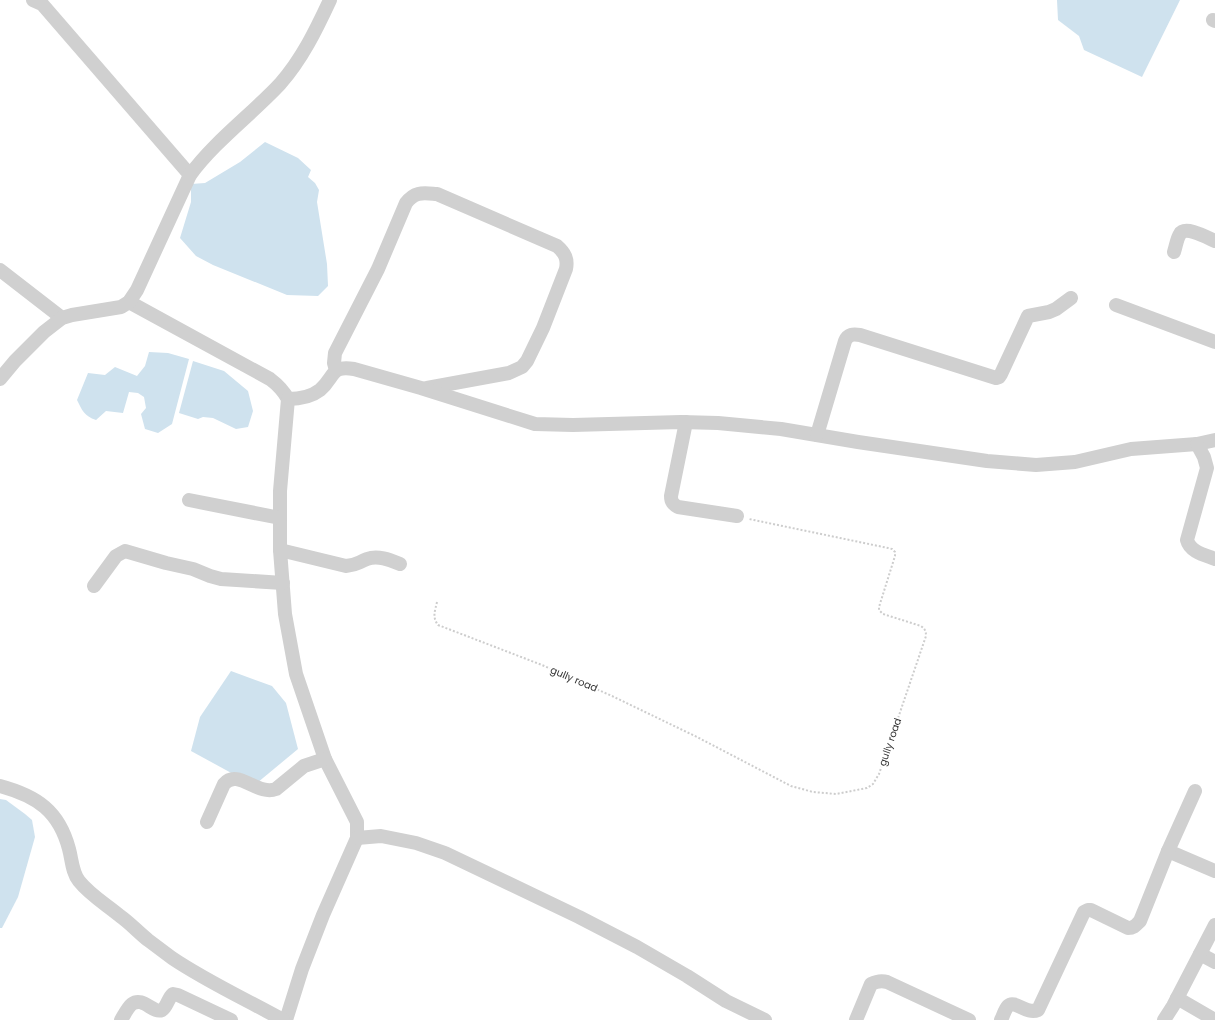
<svg xmlns="http://www.w3.org/2000/svg" width="1215" height="1020" font-family="Poppins,sans-serif">
	<style>
		.water { fill: #cfe2ee }
		.lines { fill: none; stroke-linecap: round; stroke-linejoin: round }
		.path { stroke: #cdcdcd; stroke-width: 2; stroke-dasharray: 2 2; stroke-linecap: butt }
		.street { stroke: #d0d0d0; stroke-width: 14 }
		.labels { text-anchor: middle; dominant-baseline: central; stroke-width: 4; stroke-linejoin: round; paint-order: stroke }
		.street-label { font-size: 10px; fill: #333; stroke: #fff }
	</style>
	<rect width="100%" height="100%" fill="#fff"/>
	<!-- water -->
	<g class="water">
		<path d="M1057,0H1180L1142,77L1084,50L1079,36L1058,20Z"/>
		<path d="M265,142L298,158L311,170L308,177L315,183L319,190L317,202L327,264L328,286L318,296L287,295L213,265L196,256L180,238L191,202V184L205,183L240,162Z"/>
		<path d="M149,352L168,353L189,359L172,424L158,433L145,429L141,414L146,408L144,397L138,393L129,392L123,413L106,411L96,420C84,416 82,410 77,400L88,373L105,375L115,367L137,376L145,366Z"/>
		<path d="M193,361L224,371L248,391L253,411L248,427L236,429L213,418L203,417L198,419L179,413Z"/>
		<path d="M231,671L272,686L286,703L298,749L257,783L246,781L191,751L200,717Z"/>
		<path d="M0,799L6,800L25,814L32,820L35,837L18,897L2,928H0Z"/>
	</g>
	<g class="lines">
		<!-- path -->
		<path class="path" d="M437,602C435,611 432,617 438,625L542,665L612,696L697,737L791,786L813,792L836,794L867,788L873,784L879,774L926,636C926,631 925,629 921,626L883,614L879,610V607L895,556V552L892,549L888,548L749,519"/>
		<!-- street -->
		<g class="street">
			<path d="M33,0L42,4L190,175"/>
			<path d="M1213,20L1215,21"/>
			<path d="M1174,252C1176,246 1177,238 1180,234C1185,225 1208,238 1215,241"/>
			<path d="M0,270L62,318"/>
			<path d="M129,302L270,379C278,385 283,390 288,399L280,491V550L285,614L296,674L325,759L357,822V838L323,915L302,969L286,1020"/>
			<path d="M1116,305L1215,342"/>
			<path d="M336,370L334,363L335,353L378,269L406,203C415,191 423,193 437,194L557,246C565,253 568,259 566,269L543,328L527,361L522,367L509,373L427,388"/>
			<path d="M0,379L15,361L44,332L62,318L72,315L121,307L129,302L137,290L190,175C215,141 251,115 280,84C302,59 316,30 330,0"/>
			<path d="M288,399C300,399 311,397 320,390C335,377 330,365 354,369L421,388L535,424L573,425L681,422L718,423L781,429L858,442L987,461L1036,465L1075,462L1131,449L1197,444L1215,440"/>
			<path d="M686,422L671,496C671,502 673,504 678,507L737,516"/>
			<path d="M817,435L845,341C848,334 853,334 860,335L996,378L999,377L1001,374L1028,316L1049,312L1056,309L1071,298"/>
			<path d="M1197,444L1204,457L1207,468L1187,540C1190,552 1205,555 1215,559"/>
			<path d="M189,500L280,518"/>
			<path d="M280,550L346,566C357,565 357,563 367,559C378,555 390,560 400,564"/>
			<path d="M94,586L116,556L125,551L166,563L193,569L210,576L221,579L283,583"/>
			<path d="M0,786C37,796 59,811 69,849C72,860 72,872 79,881C90,895 107,905 120,916C130,923 138,932 148,940C156,946 164,952 172,958C206,981 247,1000 283,1020"/>
			<path d="M207,822L224,784C238,768 257,796 276,789L304,766L325,759"/>
			<path d="M357,838L381,836L416,843L445,853L579,917L637,947L687,976L726,1001L765,1020"/>
			<path d="M1168,851L1215,871"/>
			<path d="M1200,954L1215,962"/>
			<path d="M1177,998L1215,1020"/>
			<path d="M121,1020C124,1015 128,1007 132,1004C143,996 153,1014 162,1010C167,1007 168,998 173,994L178,995L231,1020"/>
			<path d="M856,1020L871,984C877,981 881,980 887,982L969,1020"/>
			<path d="M1001,1020C1003,1016 1005,1009 1008,1006C1015,999 1026,1015 1038,1010L1084,912L1088,910H1091L1128,928C1134,928 1136,925 1140,921L1168,851L1195,791"/>
			<path d="M1164,1020L1173,1006L1215,925"/>
		</g>
	</g>
	<g class="labels">
		<!-- street labels -->
		<g class="street-label">
			<text transform="translate(574 679) rotate(23)">gully road</text>
			<text transform="translate(890 742) rotate(-71)">gully road</text>
		</g>
	</g>
</svg>
